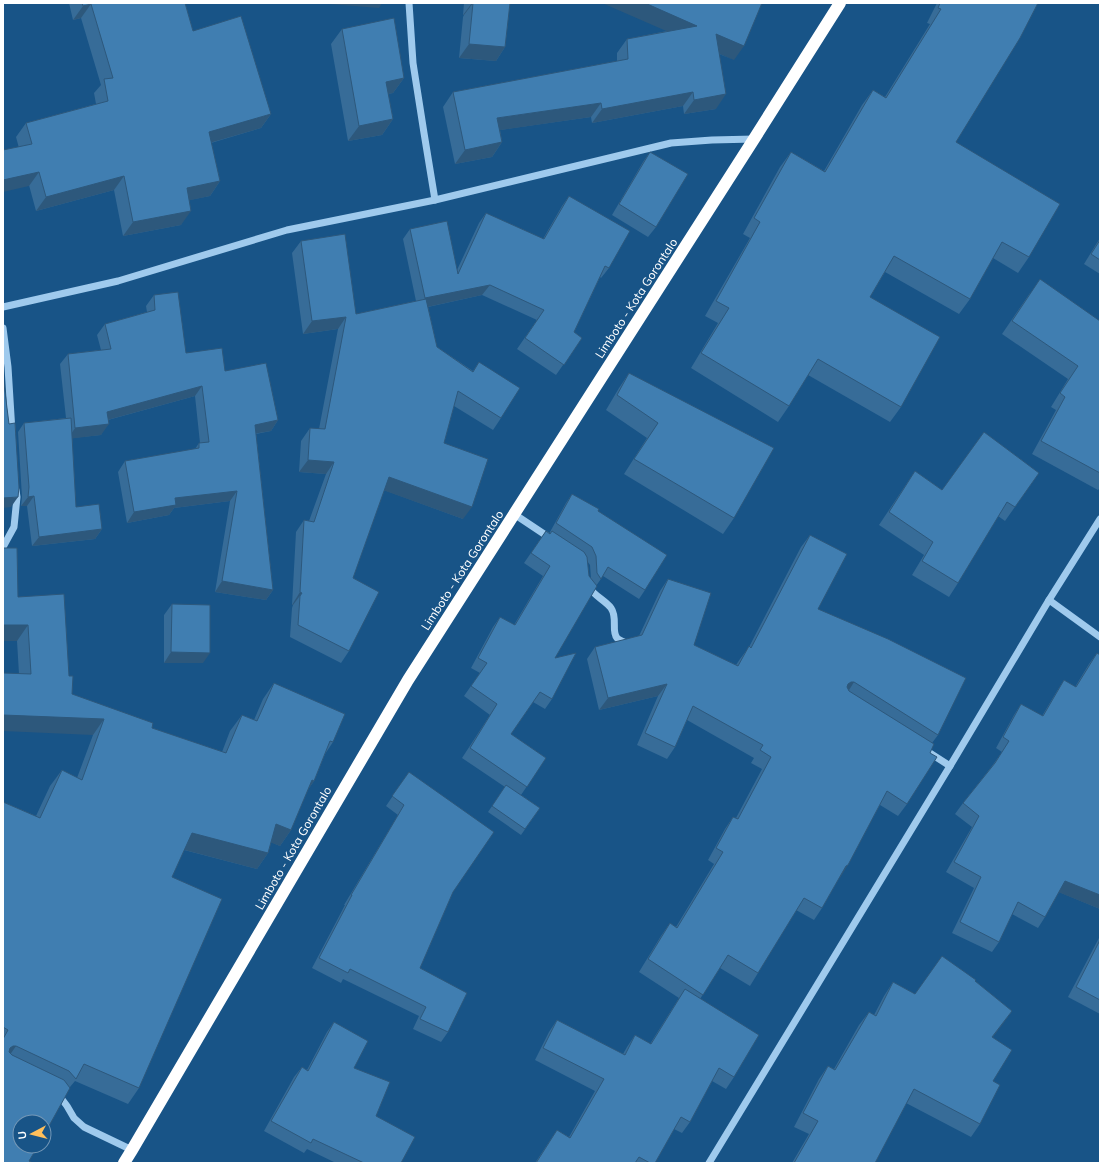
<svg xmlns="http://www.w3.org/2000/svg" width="1103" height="1166" font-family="Mulish,sans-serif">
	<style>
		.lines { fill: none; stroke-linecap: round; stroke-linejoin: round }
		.minor { stroke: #9fcaed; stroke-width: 7 }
		.highway { stroke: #fff; stroke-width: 12 }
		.wall { fill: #376c98; fill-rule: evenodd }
		.shaded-wall { fill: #2d587c }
		.building { fill: #407eb1; stroke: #2d587c }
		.labels { text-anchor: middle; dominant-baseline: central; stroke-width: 3.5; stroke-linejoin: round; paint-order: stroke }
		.street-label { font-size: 12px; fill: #fff; stroke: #185487 }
	</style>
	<rect width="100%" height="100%" fill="#185487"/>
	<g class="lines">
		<!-- minor -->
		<g class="minor">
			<path d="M409,3L413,63L424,133L435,200"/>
			<path d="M3,307L118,281L287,230L435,200L671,143L712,140L754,139"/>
			<path d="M3,328L8,367L12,432"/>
			<path d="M514,514L550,538"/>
			<path d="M3,547L14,527L17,497L16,490"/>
			<path d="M588,586C594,596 605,600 611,608C618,618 611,631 617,638C619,640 624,642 626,643"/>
			<path d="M1049,600L1100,637"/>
			<path d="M922,748L950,766"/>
			<path d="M58,1094L67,1106L74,1118L84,1127L132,1150"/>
			<path d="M709,1163L950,766L1049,600L1100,519"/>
		</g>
		<!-- highway -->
		<path class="highway" d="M124,1163L132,1150L408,680L754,139L840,3"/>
	</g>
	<!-- wall -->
	<g class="wall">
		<path d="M69,3H185L193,31L271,114L261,128L211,143L220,181L210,196L189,200L181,225L123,236L114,190L36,211L16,137L26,123L96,104L94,93L101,85L81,18L73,20Z"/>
		<path d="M464,3H510L505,47L496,61L459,58L463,17L464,15H463Z"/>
		<path d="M602,3L734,60L719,54L716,109L684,114L683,106L592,123L591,117L500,130L502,142L492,157L455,164L443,107L453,92L617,61V53L627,39L667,31Z"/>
		<path d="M937,3H1038L956,142L1029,257L1018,273L993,258L970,299L959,314L885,272L870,297L901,407L890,422L808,375L789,406L778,422L691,368L718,323L705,316L750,238L743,234L780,167L791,152L824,171L862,105L873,90L885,97L930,24L927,23Z"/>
		<path d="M342,29L404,78L393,93L388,94L393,119L382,135L348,141L331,44Z"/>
		<path d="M650,152L656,227L648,237L612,215L643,162Z"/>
		<path d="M569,196L609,268L601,278L600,277L574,332L582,338L556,375L517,349L537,320L482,295L428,307L437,347L473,371L479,362L501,418L493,430L454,406L444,443L463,519L384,490L353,578L349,651L341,663L290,637L292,608L293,605H292L296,532L304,520L309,521L326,474L299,472L301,441L310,428L319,429L338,329L303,334L292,253L301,241L356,314L416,301L403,239L410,229L457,270L479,223L486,213L543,239L562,206Z"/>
		<path d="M1100,238V274L1084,264Z"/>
		<path d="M1030,293L1100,321V488L1098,490L1032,454L1056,410L1051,407L1068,379L1002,334Z"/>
		<path d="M154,295L186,353L225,371L278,420L271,431L256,434L273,590L266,600L215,592L230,501L174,508L169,515L127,523L118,472L125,461L195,449L199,443H200L195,396L108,420L101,435L72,438L76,507L102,529L95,539L32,546L27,506H21L22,497L18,432L24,423L66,418L60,364L68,354L101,350L97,335L105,324L147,312L146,306Z"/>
		<path d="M629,373L734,518L723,534L624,474L647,438L606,410L619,388Z"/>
		<path d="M915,471L942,490L1039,473L1005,521L998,516L958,583L949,597L912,575L924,555L879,525Z"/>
		<path d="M572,494L598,511L645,590L639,599L603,576L596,586L555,658L552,699L545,709L533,702L511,734L546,758L521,795L540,808L521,835L488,812L505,787L462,758L490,715L464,696L480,673L471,668L493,627L500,617L514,625L543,576L524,563L546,531L550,533V532L566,503ZM587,561L590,565L591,579L589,576Z"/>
		<path d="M810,535L818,609L938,735L932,743L907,804L898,816L880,805L822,908L814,920L796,910L758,973L750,986L720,968L700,999L734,1077L726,1089L712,1081L690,1122L682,1133L674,1129L655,1163H535L557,1130L569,1137L595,1091L535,1060L549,1032L557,1020L623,1054L627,1047L635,1035L650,1044L679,998L639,972L661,936L670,923L676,927L714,864L708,860L725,829L733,817L736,818L762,769L751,763L754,758L687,720L675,747L667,759L637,745L658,696L599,710L587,659L595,647L639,636L660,591L668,579L694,645L736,665L740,659L749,647L801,547Z"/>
		<path d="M18,597L69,676L72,694L152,728L222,752L230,731L242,715L254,720L263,699L274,683L333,742L325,754L314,781L307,791L291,830L280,846L271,842L268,853L257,869L184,850L172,877L139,1088L128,1104L75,1081L70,1087L3,1163V802L36,816L50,786L62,770L77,778L93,735L19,674L17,641Z"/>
		<path d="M172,604L203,663H164V615Z"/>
		<path d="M1097,653L1100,655V909L1059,892L1045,917L1038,928L1012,914L999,942L992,952L952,933L974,888L946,872L972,827L955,814L963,803L992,766L1002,752L996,748L1014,715L1021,704L1042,716L1057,691L1064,680L1075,687L1089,664Z"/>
		<path d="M409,772L453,892L420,968L448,1032L441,1042L413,1029L419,1016L343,979L341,983L312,968L345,905H344L398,815L386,806Z"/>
		<path d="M1100,936V1014L1068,997Z"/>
		<path d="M975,981L1012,1011L992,1038L993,1081L980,1124L971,1137L906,1103L875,1163H792L809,1134L794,1127L819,1079L828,1066L834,1069L859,1025L869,1012L874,1015L884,996L893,982L915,994Z"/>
		<path d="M334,1022L376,1116L401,1163H336L307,1149L304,1153L264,1131L294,1077L302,1067L307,1070L327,1032Z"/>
	</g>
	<!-- shaded-wall -->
	<g class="shaded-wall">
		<path d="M316,3H382L379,8Z"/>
		<path d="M472,3H478H473L464,15H463Z"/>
		<path d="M602,3H645L697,26L687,40Z"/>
		<path d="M91,4L81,18L73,20L83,6Z"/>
		<path d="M716,34L744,46L734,60L706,48Z"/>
		<path d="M469,44L505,47L496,61L459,58Z"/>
		<path d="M404,78L393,93L375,97L386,82Z"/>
		<path d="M693,92L683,106L592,123L602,109Z"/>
		<path d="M726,94L716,109L684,114L694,100Z"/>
		<path d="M601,103L591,117L487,132L497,118Z"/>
		<path d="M271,114L261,128L199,146L209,132Z"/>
		<path d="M393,119L382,135L348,141L359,126Z"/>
		<path d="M502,142L492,157L455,164L465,150Z"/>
		<path d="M39,172L29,186L3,192V180Z"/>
		<path d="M124,176L114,190L36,211L46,197Z"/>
		<path d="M220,181L210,196L177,203L187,188Z"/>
		<path d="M191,211L181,225L123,236L133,222Z"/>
		<path d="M490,285L482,295L418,309L425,298Z"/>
		<path d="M346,317L338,329L303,334L312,321Z"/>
		<path d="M202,386L195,396L100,422L107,412Z"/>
		<path d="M278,420L271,431L247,435L255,425Z"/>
		<path d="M109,424L101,435L68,439L75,428Z"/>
		<path d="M308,460L334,462L326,474L299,472Z"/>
		<path d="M389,477L472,507L463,519L380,489Z"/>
		<path d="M237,491L230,501L174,508L169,515L127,523L134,512L175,498Z"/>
		<path d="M34,496L27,506H21L28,497Z"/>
		<path d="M18,497L11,507L3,508V498Z"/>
		<path d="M102,529L95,539L32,546L39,537Z"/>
		<path d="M222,581L273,590L266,600L215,592Z"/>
		<path d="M300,592L302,593L293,605H292Z"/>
		<path d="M3,625H28L17,641H3Z"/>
		<path d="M171,652L210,653L203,663H164Z"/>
		<path d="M851,682H854L846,695L843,694L848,684Z"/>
		<path d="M667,684L658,696L599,710L608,698Z"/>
		<path d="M3,715L104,719L93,735L3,731Z"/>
		<path d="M312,780L314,781L303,797Z"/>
		<path d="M276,824L291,830L280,846L264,840Z"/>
		<path d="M192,833L268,853L257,869L181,849Z"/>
		<path d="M848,865L840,878L837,879L846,866Z"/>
		<path d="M1065,881L1100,895V909L1058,892Z"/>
		<path d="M1012,1011L1003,1024L982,1051L992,1037Z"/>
		<path d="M13,1046H16L5,1062L10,1048Z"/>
	</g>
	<!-- building -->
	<g class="building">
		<path d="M82,3H185L193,31L241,16L271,114L209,132L220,181L187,188L191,211L133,222L124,176L46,197L39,172L3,180V150L32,144L26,123L108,101L104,79L113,78L91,4L83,6Z"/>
		<path d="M473,3H510L505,47L469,44Z"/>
		<path d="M645,3H762L744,46L716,34L726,94L694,100L693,92L602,109L601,103L497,118L502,142L465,150L453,92L628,59L627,39L697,26Z"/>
		<path d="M940,3H1038L1020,38L956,142L1060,204L1029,257L1002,242L970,299L894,256L870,297L940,337L901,407L818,359L789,406L701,353L729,308L716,301L760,222L754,218L791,152L825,172L873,90L886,98L941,9L938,8Z"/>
		<path d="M394,18L404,78L386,82L393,119L359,126L342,29Z"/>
		<path d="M650,152L688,174L656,227L619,204Z"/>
		<path d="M569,196L630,231L609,268L605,266L574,332L582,338L564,365L525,338L544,310L490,285L425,298L410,229L447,221L458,274L486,213L544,239Z"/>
		<path d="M345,234L356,314L426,299L437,347L473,372L479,362L520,388L501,418L458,391L444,443L488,459L472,507L389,477L353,578L379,592L349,651L298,625L300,596L302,593L300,592L304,520L314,522L334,462L308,460L310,428L325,429L346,317L312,321L301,241Z"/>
		<path d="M1100,240V260L1091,254Z"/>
		<path d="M1040,279L1100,321V473L1041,441L1065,397L1060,393L1078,366L1012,321Z"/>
		<path d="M178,292L186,353L222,348L225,371L266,363L278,420L255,425L273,590L222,581L237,491L175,498L176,505L134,512L125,461L199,448V443L209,442L202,386L107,412L109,424L75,428L68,354L111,349L105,324L155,310L154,295Z"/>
		<path d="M629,373L774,448L734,518L634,459L658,423L617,395Z"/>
		<path d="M3,376L9,424L15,423L19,487L18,497L3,498Z"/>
		<path d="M71,418L76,507L99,504L102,529L39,537L34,496L28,497L29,487L24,423Z"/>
		<path d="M984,432L1039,473L1015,507L1007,502L958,583L922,561L933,542L889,512L915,471L942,490Z"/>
		<path d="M572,494L599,509L598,511L667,555L645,590L608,567L601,579L597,573L596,556L592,547L556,523Z"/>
		<path d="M546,531L550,534L552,531L584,552L587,557L589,576L597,586L555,658L576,653L552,699L540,692L511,734L546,758L527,787L470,748L497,704L471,686L487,663L478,658L500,617L515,625L550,566L531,553Z"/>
		<path d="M810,535L847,554L818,609L888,639L966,678L938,735L854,682H851L848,684L847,687L849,691L934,744L930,753L937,757L907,804L887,791L848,865L846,866L822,908L804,898L758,973L728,955L703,995L648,959L670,923L677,928L723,852L716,848L733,817L738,819L771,757L760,750L763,745L693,706L675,747L645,733L667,684L608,698L595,647L642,635L668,579L711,593L694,645L738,666L749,646L751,648Z"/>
		<path d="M3,548H17L18,597L64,594L69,676H73L72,694L153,723L152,728L226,753L242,715L257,721L274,683L345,714L333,742L330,741L314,781L312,780L291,830L276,824L268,853L192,833L172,877L222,899L139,1088L84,1064L76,1079L69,1071L16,1046H13L10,1048L9,1052L12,1055L64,1080L70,1088L44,1135V1122H20V1146H38L29,1161L33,1163H3V1039L8,1030L3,1027V802L40,818L62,770L82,780L104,719L3,715V673L31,674L28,625H3Z"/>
		<path d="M172,604L210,605V653L171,652Z"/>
		<path d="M1097,653L1100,655V895L1065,881L1045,917L1018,902L999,942L960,922L981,877L954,862L979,816L963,803L995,763L1009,741L1003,737L1021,704L1043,716L1064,680L1076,687Z"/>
		<path d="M409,772L494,832L453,892L420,968L467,993L448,1032L420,1019L426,1007L350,969L348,973L319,958L352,895H351L404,805L392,796Z"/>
		<path d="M506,785L540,808L525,829L492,806Z"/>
		<path d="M1100,940V1000L1076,987Z"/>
		<path d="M942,956L976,980L975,981L1012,1011L992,1037L1012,1050L993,1081L1000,1085L980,1124L914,1089L875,1163H794L818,1121L803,1113L828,1066L835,1070L869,1012L876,1016L893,982L915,994Z"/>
		<path d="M685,989L759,1035L734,1077L719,1068L690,1122L681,1117L655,1163H650L639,1157L635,1163H536L557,1130L570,1138L604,1079L543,1048L557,1020L625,1055L635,1035L651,1044Z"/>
		<path d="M334,1022L368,1041L354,1068L390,1082L376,1116L415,1137L401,1163H364L313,1139L311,1143L271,1121L302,1067L308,1071Z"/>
	</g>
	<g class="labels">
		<!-- street labels -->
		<g class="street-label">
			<text transform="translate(636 298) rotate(-57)">Limboto - Kota Gorontalo</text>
			<text transform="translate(462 570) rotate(-57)">Limboto - Kota Gorontalo</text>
			<text transform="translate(293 848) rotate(-60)">Limboto - Kota Gorontalo</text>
		</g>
	</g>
	<!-- border -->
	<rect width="1103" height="1166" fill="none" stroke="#ffffff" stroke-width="8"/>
	<!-- north arrow -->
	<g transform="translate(32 1134) rotate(263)"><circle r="19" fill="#185487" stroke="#7498b7"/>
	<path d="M0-3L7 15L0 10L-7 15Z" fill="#ffbf5b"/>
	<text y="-6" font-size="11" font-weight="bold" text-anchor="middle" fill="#ffffff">U</text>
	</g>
</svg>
